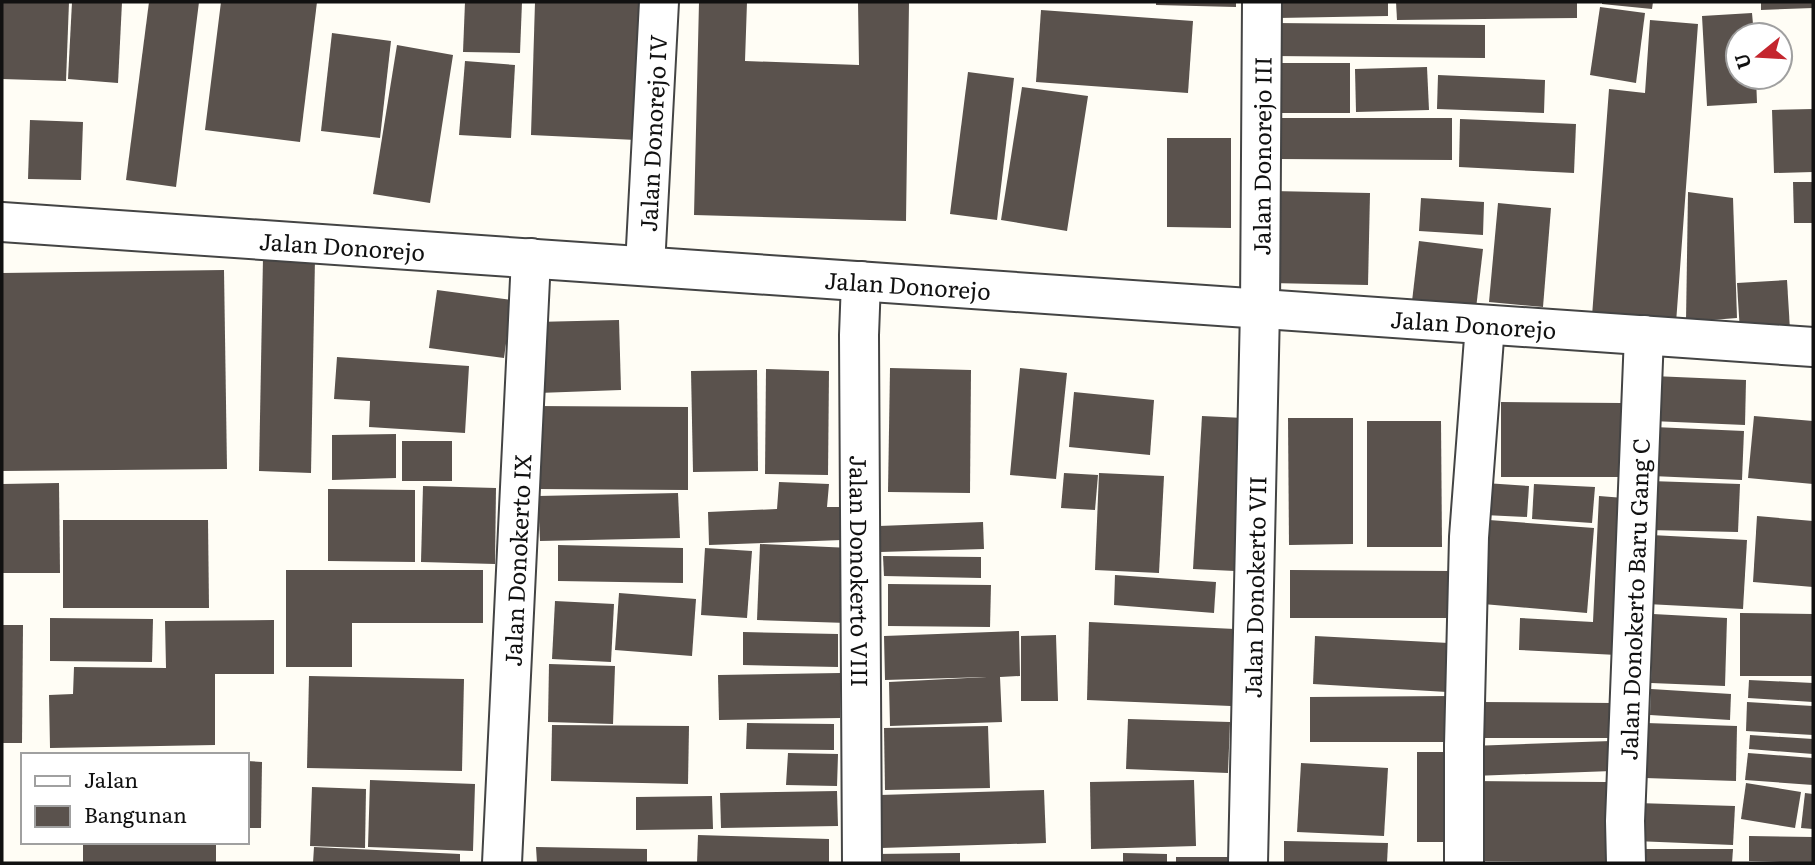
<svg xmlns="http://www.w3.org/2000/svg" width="1815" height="865" font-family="Literata,serif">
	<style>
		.building { fill: #5a524d }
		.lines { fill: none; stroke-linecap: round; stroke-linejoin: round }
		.minor-casing { stroke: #444; stroke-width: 42 }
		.minor { stroke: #fff; stroke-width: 38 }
		.labels { text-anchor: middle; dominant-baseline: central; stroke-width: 7; stroke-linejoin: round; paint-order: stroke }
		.street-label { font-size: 23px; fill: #111; stroke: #fff }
	</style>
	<rect width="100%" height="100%" fill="#fffdf5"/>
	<!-- building -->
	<g class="building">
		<path d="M2,2H69L66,81L2,79Z"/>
		<path d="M72,2H122L118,83L68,79Z"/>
		<path d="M149,2H199L176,187L126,180Z"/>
		<path d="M221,2H317L300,142L205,130Z"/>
		<path d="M465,2H522L520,53L463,52Z"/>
		<path d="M535,2H642L636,140L531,135Z"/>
		<path d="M699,2H747L745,61L859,65L858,2H909L906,221L694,215Z"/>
		<path d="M1156,2H1236V7L1156,5Z"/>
		<path d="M1278,2H1388V16L1278,18Z"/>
		<path d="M1396,2H1577V18L1397,20Z"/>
		<path d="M1602,2H1653L1652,9L1602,4Z"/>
		<path d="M1761,2H1813V8L1761,10Z"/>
		<path d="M1600,7L1645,13L1636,83L1590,75Z"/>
		<path d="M1041,10L1193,21L1188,93L1036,82Z"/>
		<path d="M1752,13L1754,35H1738V77H1756L1757,103L1707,106L1702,16Z"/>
		<path d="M1650,20L1698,24L1676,323L1592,316L1609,89L1645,93Z"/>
		<path d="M1275,23L1485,25V58L1274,56Z"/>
		<path d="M332,33L391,41L380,138L321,131Z"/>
		<path d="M397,45L453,55L430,203L373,194Z"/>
		<path d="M465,61L515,65L511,138L459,135Z"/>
		<path d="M1272,63H1350V113H1273Z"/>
		<path d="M1427,67L1429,110L1356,112L1355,69Z"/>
		<path d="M968,72L1014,78L997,220L950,214Z"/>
		<path d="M1438,75L1545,80L1544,113L1437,109Z"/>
		<path d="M1022,87L1088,96L1067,231L1001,220Z"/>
		<path d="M1813,109V172L1774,173L1772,110Z"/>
		<path d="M1277,118H1452V160L1277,159Z"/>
		<path d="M1460,119L1576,124L1574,173L1459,167Z"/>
		<path d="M30,120L83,122L81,180L28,179Z"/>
		<path d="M1167,138H1231V228L1167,227Z"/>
		<path d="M1793,182H1813V223H1794Z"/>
		<path d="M1272,191L1370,193L1368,285L1269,283Z"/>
		<path d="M1688,192L1733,198L1737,318L1686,322Z"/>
		<path d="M1421,198L1484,202L1483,235L1419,231Z"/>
		<path d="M1498,203L1551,208L1543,307L1489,302Z"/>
		<path d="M1419,241L1483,249L1475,317L1411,310Z"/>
		<path d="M263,257L315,258L311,473L259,471Z"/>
		<path d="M224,270L227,469L2,471V273Z"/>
		<path d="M1787,280L1790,330L1740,333L1737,283Z"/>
		<path d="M437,290L512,300L504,358L429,348Z"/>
		<path d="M619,320L621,390L538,393L535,322Z"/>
		<path d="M337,357L469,366L465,433L369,427L370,401L334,399Z"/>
		<path d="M890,368L971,370L970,493L888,492Z"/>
		<path d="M1020,368L1067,373L1056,479L1010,475Z"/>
		<path d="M766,369L829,371L828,475L765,474Z"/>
		<path d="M757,370L758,471L693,472L691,371Z"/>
		<path d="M1653,376L1746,380L1745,425L1652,421Z"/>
		<path d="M1074,392L1154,400L1150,455L1069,447Z"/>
		<path d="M1501,402L1622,403V477H1501Z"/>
		<path d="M536,406L688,407V490L536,489Z"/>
		<path d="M1202,416L1244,418L1235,571L1193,569Z"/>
		<path d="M1754,416L1813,421V484L1748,478Z"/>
		<path d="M1288,418H1353V544L1289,545Z"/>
		<path d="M1367,421H1441L1442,547H1367Z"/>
		<path d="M1654,427L1744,431L1742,480L1652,476Z"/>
		<path d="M396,434V478L332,480V435Z"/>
		<rect x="402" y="441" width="50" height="40"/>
		<path d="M1064,473L1098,475L1095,510L1061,508Z"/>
		<path d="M1099,473L1164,476L1159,573L1095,570Z"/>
		<path d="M1650,481L1740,484L1738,532L1648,530Z"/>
		<path d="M779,482L829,484L827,507H841L842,540L709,545L708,512L777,509Z"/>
		<path d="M59,483L60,573H2V484Z"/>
		<path d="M1485,483L1529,486L1527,517L1484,515Z"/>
		<path d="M1534,484L1595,487L1592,523L1532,519Z"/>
		<path d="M423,486L496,488L495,564L421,562Z"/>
		<path d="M328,489L415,490V562L328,561Z"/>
		<path d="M678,493L680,538L540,541L538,496Z"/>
		<path d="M1599,496L1624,498L1617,655L1519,650L1520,618L1593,622Z"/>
		<path d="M1757,516L1813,521V587L1753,582Z"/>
		<path d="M63,520H208L209,608H63Z"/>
		<path d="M1489,520L1594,528L1587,613L1483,604Z"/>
		<path d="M983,522L984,549L880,552L879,526Z"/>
		<path d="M1651,535L1747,540L1743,609L1647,604Z"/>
		<path d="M760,544L851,548L847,623L757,620Z"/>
		<path d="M558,545L683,548V583L558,581Z"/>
		<path d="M705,548L752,551L747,618L701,615Z"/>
		<path d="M883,556L981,557V578L884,576Z"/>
		<path d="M286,570H483V623H352V667H286Z"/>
		<path d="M1290,570L1453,571V618H1290Z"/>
		<path d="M1115,575L1216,582L1214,613L1114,605Z"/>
		<path d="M888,584L991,585L990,627L888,626Z"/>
		<path d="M619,593L696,599L692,656L615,650Z"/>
		<path d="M555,601L614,604L611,662L552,659Z"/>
		<path d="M1740,613L1813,614V676H1740Z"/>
		<path d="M1653,614L1727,618L1725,686L1651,683Z"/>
		<path d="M50,618L153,619L152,662L50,661Z"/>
		<path d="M274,620V674H215V745L50,748L49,695L73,694L74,667L166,668L165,621Z"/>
		<path d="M1089,622L1235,629L1231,706L1087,700Z"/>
		<path d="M2,625H23L22,743H2Z"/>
		<path d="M1019,631L1020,676L1000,677L1002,722L890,726L889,682L987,677L885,680L884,636Z"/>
		<path d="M743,632L838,634V667L743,665Z"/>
		<path d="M1056,635L1058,701H1021V636Z"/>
		<path d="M1315,636L1449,643L1447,692L1313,684Z"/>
		<path d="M549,664L615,666L613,724L548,722Z"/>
		<path d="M840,673V718L719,720L718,675Z"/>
		<path d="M309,676L464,679L462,771L307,768Z"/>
		<path d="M1749,680L1813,683V702L1748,698Z"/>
		<path d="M1651,689L1731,694L1730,720L1650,715Z"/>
		<path d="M1453,696V742H1310V697Z"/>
		<path d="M1478,702L1613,703L1614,738H1479Z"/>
		<path d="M1747,702L1813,706V735L1746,731Z"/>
		<path d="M1128,719L1230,722L1228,773L1126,769Z"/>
		<path d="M747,723L834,724V750L746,749Z"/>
		<path d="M1646,723L1737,726L1736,781L1645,778Z"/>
		<path d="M552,725L689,726L688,784L551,781Z"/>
		<path d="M988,726L990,788L885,790L884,728Z"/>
		<path d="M1750,735L1813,739V754L1749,749Z"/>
		<path d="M1611,741L1612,771L1473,776L1471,746Z"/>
		<rect x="1417" y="752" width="42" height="90"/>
		<path d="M788,753L838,754L837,786L786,785Z"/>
		<path d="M1748,753L1813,758V785L1745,780Z"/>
		<path d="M247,761L262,762L261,828H247Z"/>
		<path d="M1301,763L1388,768L1384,836L1297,832Z"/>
		<path d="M370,780L475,784L473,851L368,847Z"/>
		<path d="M1194,780L1196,846L1091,849L1090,782Z"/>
		<path d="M1472,781L1607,782V862L1472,861Z"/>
		<path d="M1746,783L1801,792L1795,828L1741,819Z"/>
		<path d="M312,787L366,789L365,848L310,846Z"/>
		<path d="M1044,790L1046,843L881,848L880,795Z"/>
		<path d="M837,791L838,826L721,828L720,793Z"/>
		<path d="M1805,793L1813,794V829L1801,828Z"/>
		<path d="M712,796L713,829L636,830V797Z"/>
		<path d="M1637,803L1735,806L1733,845L1635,841Z"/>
		<path d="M698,835L829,839V863H697Z"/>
		<path d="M1749,836L1813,837V863L1749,861Z"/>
		<path d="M1284,841L1388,843L1387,863H1284Z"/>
		<rect x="83" y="842" width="133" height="21"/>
		<path d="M314,847L460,854V863H313Z"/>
		<path d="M536,847L647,849V863H537Z"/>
		<path d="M1645,849H1733L1732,863H1644Z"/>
		<path d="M960,853V863H875L874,854Z"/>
		<path d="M1123,853L1167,854V863H1123Z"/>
		<rect x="1176" y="857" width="54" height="6"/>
	</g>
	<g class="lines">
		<!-- minor casing -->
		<g class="minor-casing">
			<g id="minor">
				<path id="s1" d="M2,222L1813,347"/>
				<path id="s2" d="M645,266L659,2"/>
				<path id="s3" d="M861,281L859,335L862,863"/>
				<path id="s4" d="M502,863L531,258"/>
				<path id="s5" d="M1248,863L1260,309L1262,2"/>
				<path d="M1464,863V745L1469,537L1485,325"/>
				<path id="s6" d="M1626,863L1625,821L1644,335"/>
			</g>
		</g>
		<!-- minor -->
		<use href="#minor" class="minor"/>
	</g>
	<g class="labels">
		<!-- street labels -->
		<g class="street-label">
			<text stroke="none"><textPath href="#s2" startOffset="133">Jalan Donorejo IV</textPath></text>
			<text stroke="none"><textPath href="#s5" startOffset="707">Jalan Donorejo III</textPath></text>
			<text stroke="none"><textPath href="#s1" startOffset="341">Jalan Donorejo</textPath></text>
			<text stroke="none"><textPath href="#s1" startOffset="908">Jalan Donorejo</textPath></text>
			<text stroke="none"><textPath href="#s1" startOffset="1475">Jalan Donorejo</textPath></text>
			<text stroke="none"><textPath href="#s4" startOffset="303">Jalan Donokerto IX</textPath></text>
			<text stroke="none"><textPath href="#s3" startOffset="290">Jalan Donokerto VIII</textPath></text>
			<text stroke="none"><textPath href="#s5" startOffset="276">Jalan Donokerto VII</textPath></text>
			<text stroke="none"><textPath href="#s6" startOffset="264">Jalan Donokerto Baru Gang C</textPath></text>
		</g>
	</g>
	<!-- border -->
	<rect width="1815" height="865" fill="none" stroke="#111111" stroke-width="7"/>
	<!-- legend -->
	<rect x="21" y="753" width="228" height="91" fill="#ffffff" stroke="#a0a0a0" stroke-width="2"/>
	<rect x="35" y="776" width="35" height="10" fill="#ffffff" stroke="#a0a0a0" stroke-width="2"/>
	<text x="84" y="788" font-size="21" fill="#111111">Jalan</text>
	<rect x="35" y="806" width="35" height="21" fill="#5a524d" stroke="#a0a0a0" stroke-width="2"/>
	<text x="84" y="823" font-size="21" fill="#111111">Bangunan</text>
	<!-- north arrow -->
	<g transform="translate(1759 56) rotate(252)"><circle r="33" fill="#ffffff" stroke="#a0a0a0" stroke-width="2"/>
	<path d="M0-5L12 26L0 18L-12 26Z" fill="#c4262e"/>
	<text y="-10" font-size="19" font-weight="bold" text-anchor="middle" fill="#111111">U</text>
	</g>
</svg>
